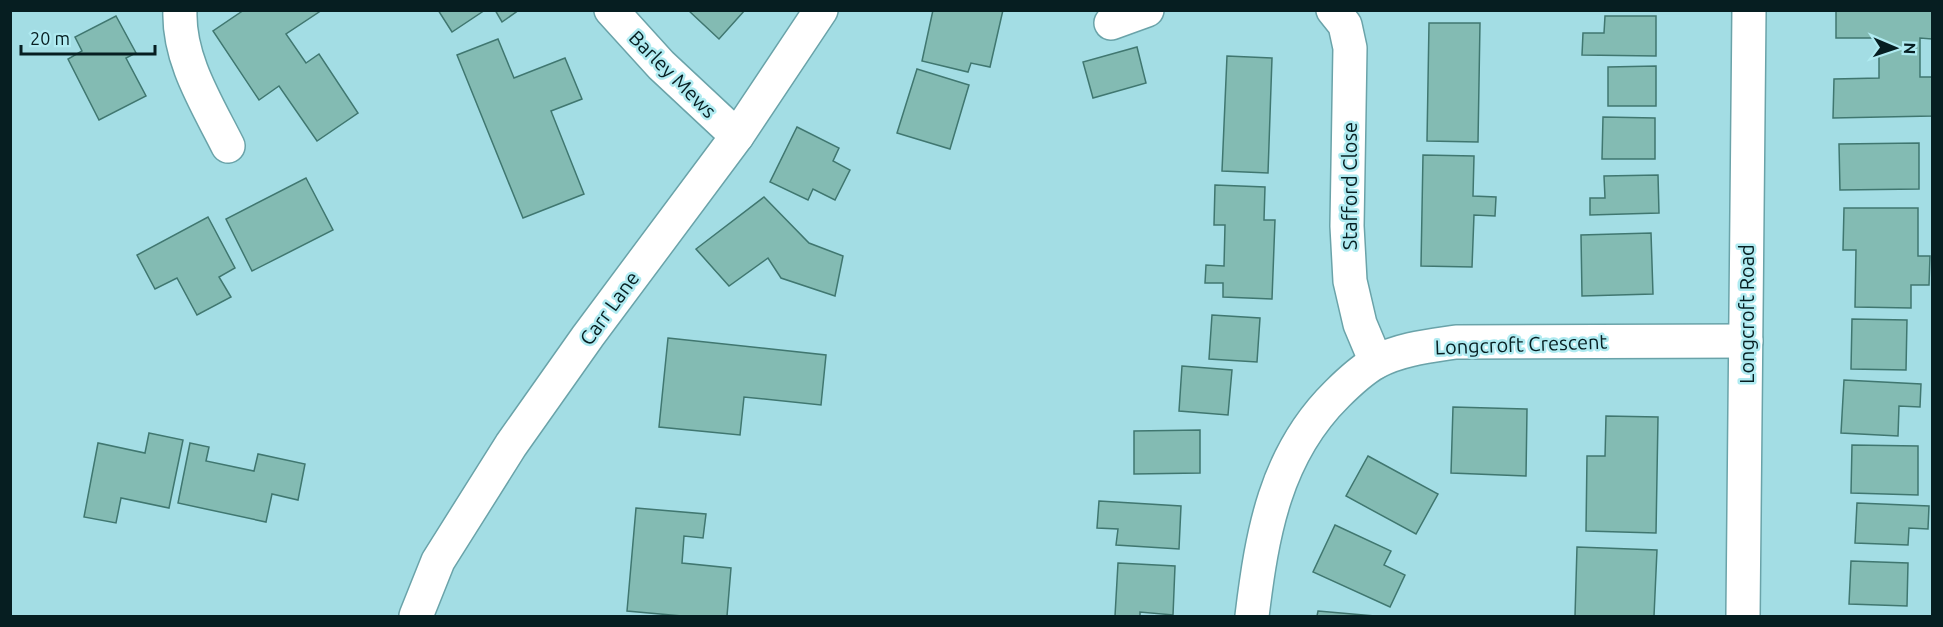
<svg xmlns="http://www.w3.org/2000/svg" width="1943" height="627" font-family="Ubuntu,sans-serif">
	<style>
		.building { fill: #83bbb3; stroke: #407770; stroke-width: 1.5 }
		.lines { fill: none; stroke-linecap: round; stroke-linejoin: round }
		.street-casing { stroke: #6aa3a9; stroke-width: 36 }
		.secondary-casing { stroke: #6aa3a9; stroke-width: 36 }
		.street { stroke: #fff; stroke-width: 33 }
		.secondary { stroke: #fff; stroke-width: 33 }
		.labels { text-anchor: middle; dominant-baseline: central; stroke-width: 5; stroke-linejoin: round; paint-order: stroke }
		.street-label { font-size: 20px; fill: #061e21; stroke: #b0ebf1 }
	</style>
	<rect width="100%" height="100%" fill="#a3dde4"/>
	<!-- building -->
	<g class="building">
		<path d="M244,10H322L286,34L306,63L319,54L358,113L317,141L279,86L259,100L213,31Z"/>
		<path d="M438,10H485L452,32Z"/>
		<path d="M495,10H519L502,22Z"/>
		<path d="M688,10H745L719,39Z"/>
		<path d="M933,10H1003L990,67L971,63L968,72L922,61Z"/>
		<path d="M1836,10H1932V39L1920,38V77H1932V116L1833,118L1834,79L1879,78V38H1836Z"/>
		<path d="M116,16L136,53L126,58L146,96L99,120L68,59L82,51L75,37Z"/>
		<path d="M1605,16H1656V56L1582,55L1583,33H1604Z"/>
		<path d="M1429,23H1480L1478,142L1427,141Z"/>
		<path d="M498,39L514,78L565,58L582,99L551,111L584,194L523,218L457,55Z"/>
		<path d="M1137,47L1146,83L1093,98L1083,62Z"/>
		<path d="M1227,56L1272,58L1268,173L1222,171Z"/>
		<path d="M1656,66V106H1608V67Z"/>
		<path d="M917,69L969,85L950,149L897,133Z"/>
		<path d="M1603,117L1655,118V159H1602Z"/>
		<path d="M797,127L839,148L833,161L850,170L835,200L813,189L808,200L770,182Z"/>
		<path d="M1919,143V189L1840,190L1839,144Z"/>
		<path d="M1423,155L1474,156L1473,196L1496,197L1495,216L1474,215L1472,267L1421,266Z"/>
		<path d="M1658,175L1659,213L1590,215V198H1605L1604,176Z"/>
		<path d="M306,178L333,230L252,271L226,219Z"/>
		<path d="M1215,185L1265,187L1264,220H1275L1272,299L1223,297V283H1205L1206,265L1224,266L1225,225H1214Z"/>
		<path d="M764,197L809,243L843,256L835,296L781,278L768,258L729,286L696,249Z"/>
		<path d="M1844,208H1918V256H1930L1929,285H1911V308L1855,307L1856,250H1843Z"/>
		<path d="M208,217L235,268L219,277L231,297L197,315L177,278L155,289L137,255Z"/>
		<path d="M1651,233L1653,294L1582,296L1581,235Z"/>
		<path d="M1212,315L1260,318L1257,362L1209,359Z"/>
		<path d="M1852,319L1907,320L1906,370L1851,369Z"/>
		<path d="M668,338L826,355L821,405L744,397L740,435L659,427Z"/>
		<path d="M1182,366L1232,370L1228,415L1179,411Z"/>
		<path d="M1844,380L1921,384L1920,407L1899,406L1898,436L1841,433Z"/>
		<path d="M1453,407L1527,409L1526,476L1451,473Z"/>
		<path d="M1606,416L1658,417L1656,533L1586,531L1587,456H1605Z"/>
		<path d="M1200,430V473L1134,474V431Z"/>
		<path d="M149,433L183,440L169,508L121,498L116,523L84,517L98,443L145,453Z"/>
		<path d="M190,443L209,447L206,461L254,471L258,454L305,464L298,500L272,494L266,522L178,503Z"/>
		<path d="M1852,445L1918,446V495L1851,493Z"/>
		<path d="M1368,456L1438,494L1416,534L1346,496Z"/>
		<path d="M1099,501L1181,506L1179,549L1116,545L1118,529L1097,528Z"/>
		<path d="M1857,503L1929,506L1928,529L1909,528L1908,545L1855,543Z"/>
		<path d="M636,508L706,514L703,538L684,536L682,563L731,568L727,616H682L627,611Z"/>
		<path d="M1335,525L1391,551L1384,565L1405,575L1390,607L1313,572Z"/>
		<path d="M1577,547L1657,550L1654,616H1575Z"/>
		<path d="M1851,561L1908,563L1907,606L1849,604Z"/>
		<path d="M1118,563L1175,566L1173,615L1140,612V616H1115Z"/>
		<path d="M1318,611L1375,616H1317Z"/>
	</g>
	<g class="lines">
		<!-- street casing -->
		<g class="street-casing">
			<g id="street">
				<path d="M180,10C178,59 207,104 228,146"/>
				<path d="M611,10L661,65L737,136"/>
				<path d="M1333,10L1345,25L1350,48L1347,226L1350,281L1360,324L1376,362"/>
				<path d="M1111,23L1147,10"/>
				<path d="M1252,616C1262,534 1275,455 1337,394C1348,383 1362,370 1376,362C1400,349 1429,346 1456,342L1746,341"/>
				<path d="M1743,616L1749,10"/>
			</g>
		</g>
		<!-- secondary casing -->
		<g class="secondary-casing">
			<path id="secondary" d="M416,616L438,561L511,445L588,336L737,136L821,10"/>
		</g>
		<!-- street -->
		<use href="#street" class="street"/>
		<!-- secondary -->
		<use href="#secondary" class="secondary"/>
	</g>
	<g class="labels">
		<!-- street labels -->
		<g class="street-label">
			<text transform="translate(673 74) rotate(45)">Barley Mews</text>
			<text transform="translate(1349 186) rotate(-90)">Stafford Close</text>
			<text transform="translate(609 308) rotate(-54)">Carr Lane</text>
			<text transform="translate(1746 314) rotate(-90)">Longcroft Road</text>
			<text transform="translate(1521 344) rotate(-2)">Longcroft Crescent</text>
		</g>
	</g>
	<!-- border -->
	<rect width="1943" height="627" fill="none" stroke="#061e21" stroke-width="24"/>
	<!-- north arrow -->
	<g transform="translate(1895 48) rotate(92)" stroke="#b0ebf1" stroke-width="4.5" paint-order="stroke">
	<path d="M0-4.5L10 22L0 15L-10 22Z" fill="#061e21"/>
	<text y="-9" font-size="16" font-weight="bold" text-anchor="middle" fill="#061e21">N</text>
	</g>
	<!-- scale -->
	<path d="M21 45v9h134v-9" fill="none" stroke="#061e21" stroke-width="3"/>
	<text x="30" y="45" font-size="18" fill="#061e21" stroke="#b0ebf1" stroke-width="4.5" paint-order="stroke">20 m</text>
</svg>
